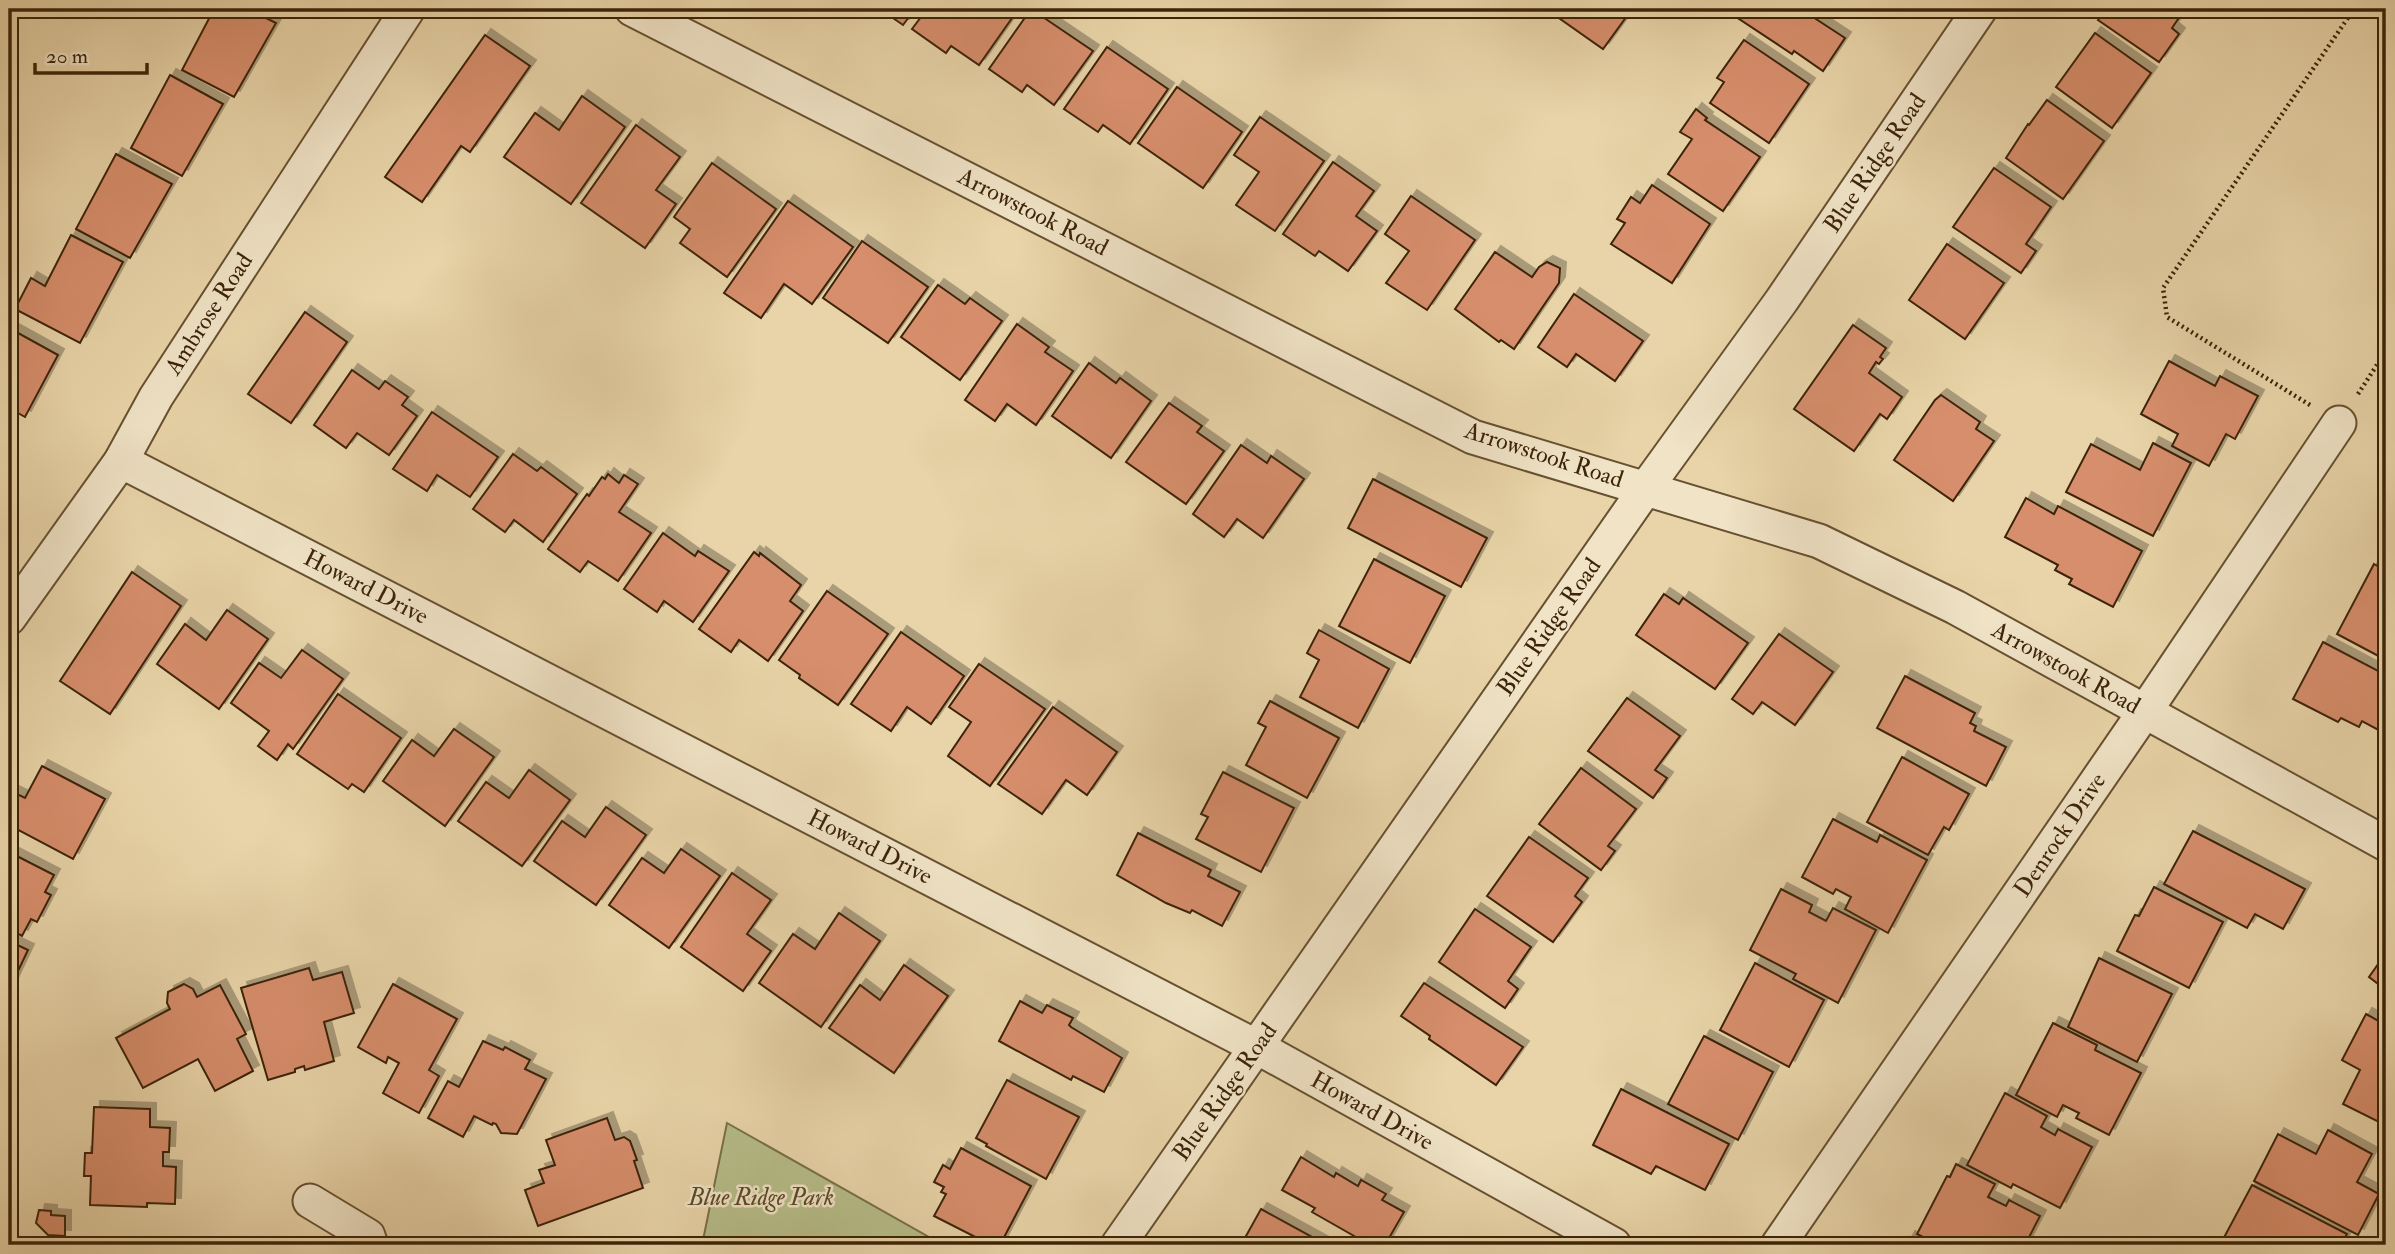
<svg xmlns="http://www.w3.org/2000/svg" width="2395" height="1254" font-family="'IM FELL Double Pica',serif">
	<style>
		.green { fill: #b6bd88; stroke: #797048; stroke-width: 2 }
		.building { fill: #d78e6c; stroke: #3c2408; stroke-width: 2; filter: url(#shadow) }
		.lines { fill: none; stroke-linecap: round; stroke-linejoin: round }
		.street-casing { stroke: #675030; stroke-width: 37 }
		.path { stroke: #3c2408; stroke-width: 4.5; stroke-dasharray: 2 3.5; stroke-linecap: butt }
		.street { stroke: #f0e3c6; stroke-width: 33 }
		.labels { text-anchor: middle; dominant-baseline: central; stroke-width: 5; stroke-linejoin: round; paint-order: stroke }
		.street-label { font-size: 24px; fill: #3c2408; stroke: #f0e3c6 }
		.park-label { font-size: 24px; font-style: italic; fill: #5a4a28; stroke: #f0e3c6 }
	</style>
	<defs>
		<filter id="shadow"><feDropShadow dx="6" dy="-6" stdDeviation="0" flood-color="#0004"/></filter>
	</defs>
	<rect width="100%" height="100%" fill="#e8d4a8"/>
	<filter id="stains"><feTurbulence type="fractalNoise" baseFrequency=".00286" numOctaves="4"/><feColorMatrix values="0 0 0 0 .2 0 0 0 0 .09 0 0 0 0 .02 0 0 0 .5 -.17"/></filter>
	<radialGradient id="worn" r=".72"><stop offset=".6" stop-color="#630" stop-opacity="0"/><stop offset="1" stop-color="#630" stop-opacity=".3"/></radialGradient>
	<!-- green -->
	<path class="green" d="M727,1123L943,1245H702Z"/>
	<!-- building -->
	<g class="building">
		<path d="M214,9H248L276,23L234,97L182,70Z"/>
		<path d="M272,9H294L289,18Z"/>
		<path d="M880,9H915L903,25Z"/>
		<path d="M927,9H1014L1017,11L979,65L951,46L946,53L912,29Z"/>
		<path d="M1031,9L1093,51L1054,105L1027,85L1022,92L989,69Z"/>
		<path d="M1546,9H1632L1603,49Z"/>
		<path d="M1724,9H1808L1818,16L1816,19L1845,38L1823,71L1794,51L1792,54Z"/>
		<path d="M2106,9H2185L2172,28L2179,34L2159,62L2098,20Z"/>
		<path d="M2095,33L2151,73L2112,128L2056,87Z"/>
		<path d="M485,35L530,66L470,152L461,146L422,202L385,177Z"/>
		<path d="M1744,40L1809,84L1769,143L1710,103L1724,82L1717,78Z"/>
		<path d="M1107,47L1168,89L1130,144L1103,125L1098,132L1064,109Z"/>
		<path d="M170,75L223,104L182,176L131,148Z"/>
		<path d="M1177,87L1242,132L1203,188L1138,143Z"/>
		<path d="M582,96L625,127L571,204L504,157L535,113L559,130Z"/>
		<path d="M2047,100L2104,141L2063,199L2006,158L2028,124L2029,125Z"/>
		<path d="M1696,109L1707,118L1705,120L1760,157L1723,211L1668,174L1692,139L1680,132Z"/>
		<path d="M1260,117L1324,161L1275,231L1236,205L1259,172L1234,155Z"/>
		<path d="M636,125L680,157L656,190L676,204L645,248L581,203Z"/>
		<path d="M116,154L172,184L130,258L76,229Z"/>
		<path d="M1333,162L1374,191L1356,216L1377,231L1348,271L1319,251L1315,256L1283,234Z"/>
		<path d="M712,163L776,209L727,277L680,243L690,229L674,217Z"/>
		<path d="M1994,168L2051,207L2026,244L2036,251L2021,273L1953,227Z"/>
		<path d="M1652,185L1710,224L1672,283L1611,244L1625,223L1617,219L1631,197L1640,203Z"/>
		<path d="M1411,196L1475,240L1427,310L1386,283L1409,251L1385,234Z"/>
		<path d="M788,201L853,247L812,304L784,284L761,318L724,293Z"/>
		<path d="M71,235L123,262L80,343L15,309L31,278L45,286Z"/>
		<path d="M862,241L928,287L888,343L823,298Z"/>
		<path d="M1947,244L2004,283L1965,339L1909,300Z"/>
		<path d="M1495,252L1532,277L1539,267L1547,262L1560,268L1559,283L1514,349L1501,340L1499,342L1455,309Z"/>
		<path d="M938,285L965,304L970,298L1002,321L960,380L901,337Z"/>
		<path d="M1574,294L1643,341L1615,381L1576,354L1567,367L1538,347Z"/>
		<path d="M305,312L347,342L291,423L248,394Z"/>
		<path d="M1017,324L1049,347L1045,352L1073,371L1036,425L1007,404L995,421L965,400Z"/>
		<path d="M1853,325L1886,348L1880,357L1883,359L1879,364L1876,362L1869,373L1902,397L1887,419L1880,414L1854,451L1794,409Z"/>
		<path d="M9,328L58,355L25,417L9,408Z"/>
		<path d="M2169,361L2215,386L2220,376L2258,396L2235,439L2226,434L2209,466L2172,446L2178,434L2141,414Z"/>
		<path d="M1089,363L1116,383L1120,378L1151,401L1111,458L1052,416Z"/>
		<path d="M352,370L379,389L385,381L408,397L402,405L417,416L389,455L357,433L346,448L314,425Z"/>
		<path d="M1941,395L1980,422L1976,429L1994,441L1953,501L1894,460L1935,400Z"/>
		<path d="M1169,403L1202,426L1197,432L1224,451L1186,504L1126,462Z"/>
		<path d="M432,412L498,457L470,497L437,475L427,491L393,469Z"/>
		<path d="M2153,443L2191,463L2153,536L2066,492L2091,444L2140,470Z"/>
		<path d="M1241,445L1267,463L1271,456L1304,479L1263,538L1237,519L1224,537L1193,514Z"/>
		<path d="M513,454L537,471L541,467L577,494L543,542L514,520L505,532L473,509Z"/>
		<path d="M608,474L619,483L624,475L638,484L619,512L651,533L618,581L588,561L580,572L548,549L587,494L589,496L602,477L605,479Z"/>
		<path d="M1373,479L1487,538L1461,587L1348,528Z"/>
		<path d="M2026,498L2054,514L2058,506L2142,551L2113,607L2069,584L2072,579L2055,570L2058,565L2005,537Z"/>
		<path d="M663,533L695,556L698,551L729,571L693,622L664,601L657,612L624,589Z"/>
		<path d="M754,552L759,556L760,553L801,585L790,601L803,611L768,661L739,640L731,652L699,629Z"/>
		<path d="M1374,559L1445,596L1410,663L1339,626Z"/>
		<path d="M2374,564L2386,571V660L2337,634Z"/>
		<path d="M132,572L181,606L110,714L60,681Z"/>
		<path d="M827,591L888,634L838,705L799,678L800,675L779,660Z"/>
		<path d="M1664,594L1679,604L1683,598L1748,643L1715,689L1636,635Z"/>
		<path d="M227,610L268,639L219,709L157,664L185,624L206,640Z"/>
		<path d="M1319,630L1389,669L1358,728L1300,697L1319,660L1307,653Z"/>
		<path d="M901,632L964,676L931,724L907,707L891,731L851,704Z"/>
		<path d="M1779,634L1833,672L1795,725L1762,702L1753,714L1732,699Z"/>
		<path d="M2323,642L2386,675V734L2362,721L2359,727L2341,718L2338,722L2293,699Z"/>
		<path d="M302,650L343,679L293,749L288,744L277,760L258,746L269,731L231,703L259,663L281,678Z"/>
		<path d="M979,664L1045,709L990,786L948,756L971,722L949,707Z"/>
		<path d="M1905,676L1975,713L1970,723L1976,726L1974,731L2006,747L1986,786L1877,728Z"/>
		<path d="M338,694L401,738L364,792L352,784L348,789L297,754Z"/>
		<path d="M1627,698L1680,736L1655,770L1667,778L1653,798L1588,751Z"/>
		<path d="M1270,701L1339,738L1307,798L1246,765L1266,727L1258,723Z"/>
		<path d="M1053,707L1117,752L1087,795L1066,780L1042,814L998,784Z"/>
		<path d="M454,729L494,757L445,826L383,781L412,740L434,756Z"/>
		<path d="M1902,757L1969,794L1949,830L1944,827L1928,855L1867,822Z"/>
		<path d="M42,766L105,799L73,859L13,827L9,835V790L25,798Z"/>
		<path d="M1581,768L1636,809L1608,846L1615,851L1601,870L1539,824Z"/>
		<path d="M529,770L570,800L522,866L458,821L486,782L509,798Z"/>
		<path d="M1223,772L1294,808L1261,872L1196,839L1208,817L1201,814Z"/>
		<path d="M606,807L646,835L596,905L534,861L562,821L585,837Z"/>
		<path d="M1833,819L1877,842L1880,835L1927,860L1888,933L1845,909L1851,897L1836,889L1833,894L1802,877Z"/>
		<path d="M2193,831L2305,889L2283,929L2255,914L2247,928L2164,884Z"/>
		<path d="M1138,833L1211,870L1208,876L1240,892L1222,926L1192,910L1190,913L1166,903L1117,875Z"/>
		<path d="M1529,837L1588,878L1575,896L1582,902L1553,942L1487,896Z"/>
		<path d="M681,849L720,876L669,948L609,905L642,858L664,873Z"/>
		<path d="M9,852L54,875L45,892L51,895L37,922L31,919L22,936L9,929Z"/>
		<path d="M732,873L771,900L747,934L771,951L743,991L681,947Z"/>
		<path d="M2154,887L2223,922L2189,988L2117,951L2135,915L2139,916Z"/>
		<path d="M1781,889L1812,905L1809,912L1826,921L1833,908L1876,930L1838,1003L1793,979L1796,974L1750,950Z"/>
		<path d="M1475,909L1531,947L1508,981L1518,989L1505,1008L1439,962Z"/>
		<path d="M839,913L880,941L821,1027L759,983L793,934L815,949Z"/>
		<path d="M9,941L28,950L9,990Z"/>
		<path d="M2386,953V990L2369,977Z"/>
		<path d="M2099,958L2172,994L2137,1062L2068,1027Z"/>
		<path d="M1755,963L1824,1000L1789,1067L1720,1030Z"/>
		<path d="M904,965L948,996L894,1073L829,1028L860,985L880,1000Z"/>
		<path d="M309,968L313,980L342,972L354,1013L324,1022L334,1061L305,1070L304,1066L295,1069V1072L268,1080L241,988Z"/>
		<path d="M1424,983L1523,1047L1496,1085L1429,1039L1430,1036L1401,1016Z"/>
		<path d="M184,984L193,989L197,997L220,985L246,1034L237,1039L253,1071L215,1091L198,1059L143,1088L116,1038L170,1009L167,1003L168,992Z"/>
		<path d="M393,984L457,1019L429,1070L439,1076L419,1113L383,1093L399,1063L388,1057L386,1063L358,1047Z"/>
		<path d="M1020,1001L1042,1013L1047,1005L1073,1018L1069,1025L1071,1027L1122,1058L1104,1092L1073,1076L1071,1080L999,1041Z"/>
		<path d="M2366,1014L2386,1025V1119L2383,1124L2343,1104L2360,1070L2342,1060Z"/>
		<path d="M2053,1023L2097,1045L2095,1050L2141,1073L2109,1135L2076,1118L2079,1113L2063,1105L2057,1117L2016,1095Z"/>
		<path d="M1704,1036L1773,1072L1738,1140L1668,1104Z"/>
		<path d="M483,1041L503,1050L505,1047L530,1060L525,1069L546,1079L517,1134L501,1133L496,1124L493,1123L492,1125L474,1116L463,1137L428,1118L448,1081L459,1087Z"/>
		<path d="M1007,1080L1079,1117L1046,1179L986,1146L987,1144L976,1138Z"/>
		<path d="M1621,1089L1729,1144L1705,1190L1656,1166L1651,1174L1593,1145Z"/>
		<path d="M2005,1093L2047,1116L2041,1127L2055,1135L2058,1129L2092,1147L2060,1208L2013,1184L2011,1188L1967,1165Z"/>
		<path d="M94,1107L150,1109V1127L170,1128L169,1152H163V1166L176,1167L175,1204L147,1203V1207L90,1205L91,1176H84L85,1153H92Z"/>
		<path d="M607,1118L615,1140L624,1137L630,1141L637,1160L634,1161L643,1188L538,1226L525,1190L544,1183L539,1170L555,1165L546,1140Z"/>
		<path d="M2328,1130L2372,1154L2357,1182L2379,1194L2358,1235L2254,1181L2278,1134L2316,1154Z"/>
		<path d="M961,1148L1031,1186L1000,1245H991L934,1216L946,1194L941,1192L944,1187L934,1182L943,1165L950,1169Z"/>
		<path d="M1301,1157L1334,1177L1336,1173L1358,1186L1361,1180L1386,1194L1382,1200L1404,1212L1385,1245H1370L1312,1212L1315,1208L1282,1190Z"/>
		<path d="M1956,1164L1995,1184L1988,1197L2006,1206L2009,1200L2040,1216L2025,1245H1939L1917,1234L1947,1176L1950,1177Z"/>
		<path d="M2252,1185L2347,1234L2341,1245H2220Z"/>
		<path d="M1261,1209L1325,1244L1324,1245H1241Z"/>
		<path d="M39,1210L51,1211V1215L65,1216V1236L48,1235L36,1223Z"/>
		<path d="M1909,1237L1925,1245H1905Z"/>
	</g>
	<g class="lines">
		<!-- street casing -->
		<g class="street-casing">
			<g id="street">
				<path d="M632,9L1473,437L1819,541L1955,607L2386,844"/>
				<path d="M121,461L1257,1047L1614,1245"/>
				<path d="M9,618L121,461L156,397L408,9"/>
				<path d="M310,1201L368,1236L371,1245"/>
				<path d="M1118,1245L1646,488L1782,300L1980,9"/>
				<path d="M1778,1245L2154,698L2339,423"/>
			</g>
		</g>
		<!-- path -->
		<g class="path">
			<path d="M2358,394L2386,351"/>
			<path d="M2310,405L2167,317L2163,288L2354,9"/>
			<path d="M859,1245H886"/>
		</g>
		<!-- street -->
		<use href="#street" class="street"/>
	</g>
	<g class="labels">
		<!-- street labels -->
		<g class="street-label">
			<text transform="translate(1875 163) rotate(-56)">Blue Ridge Road</text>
			<text transform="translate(1033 212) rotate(27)">Arrowstook Road</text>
			<text transform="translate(209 314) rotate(-57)">Ambrose Road</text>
			<text transform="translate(1544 455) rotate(18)">Arrowstook Road</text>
			<text transform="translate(366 587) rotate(27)">Howard Drive</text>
			<text transform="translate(1549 627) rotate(-55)">Blue Ridge Road</text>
			<text transform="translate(2066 668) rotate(29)">Arrowstook Road</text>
			<text transform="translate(2060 835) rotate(-56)">Denrock Drive</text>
			<text transform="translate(870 847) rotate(27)">Howard Drive</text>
			<text transform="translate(1225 1092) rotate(-55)">Blue Ridge Road</text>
			<text transform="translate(1372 1111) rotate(29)">Howard Drive</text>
		</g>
		<!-- park labels -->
		<g class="park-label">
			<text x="761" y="1197">Blue Ridge Park</text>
		</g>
	</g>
	<!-- margin -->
	<rect width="2395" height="1254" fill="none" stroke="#e8d4a8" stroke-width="35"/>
	<rect x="10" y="10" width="2374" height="1233" fill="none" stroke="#3c2408" stroke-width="3.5"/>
	<rect x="18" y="18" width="2360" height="1219" fill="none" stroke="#3c2408" stroke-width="2"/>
	<!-- scale -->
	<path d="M35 63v10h112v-10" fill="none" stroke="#3c2408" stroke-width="3.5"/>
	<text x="46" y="63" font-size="21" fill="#3c2408" stroke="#f0e3c6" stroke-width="5" paint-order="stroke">20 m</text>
	<rect width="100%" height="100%" filter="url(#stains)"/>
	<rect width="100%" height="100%" fill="url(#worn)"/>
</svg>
